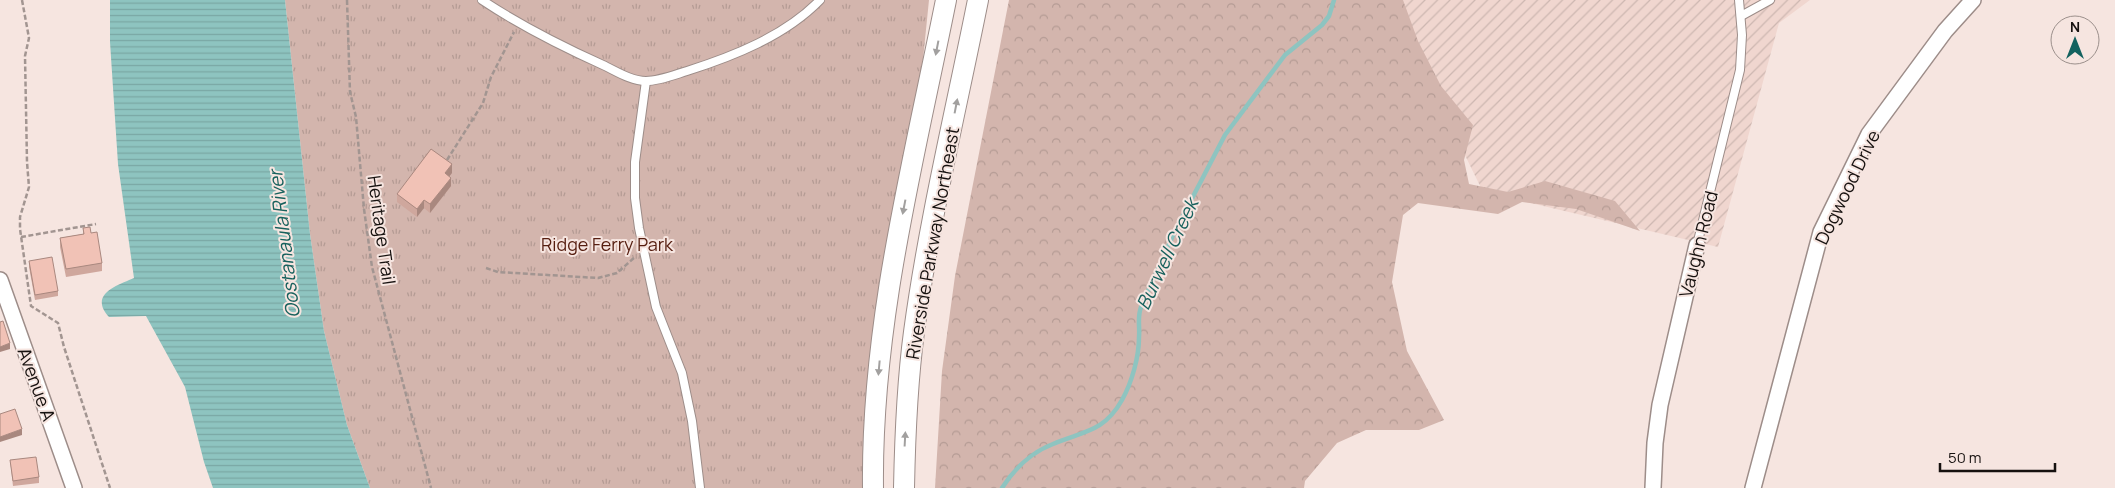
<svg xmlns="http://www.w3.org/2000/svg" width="2115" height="488" font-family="Manrope,sans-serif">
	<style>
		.industrial { fill: url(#industrial-furrows) }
		.forest { fill: url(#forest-crowns) }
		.park { fill: url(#park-tufts) }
		.water { fill: url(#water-rules) }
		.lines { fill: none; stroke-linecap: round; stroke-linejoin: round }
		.stream { stroke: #8ec4c0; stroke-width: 4.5 }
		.service-casing { stroke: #9d8d89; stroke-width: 10 }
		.minor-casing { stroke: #9d8d89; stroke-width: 18 }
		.secondary-casing { stroke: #9d8d89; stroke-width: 22 }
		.path { stroke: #a29591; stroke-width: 2.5; stroke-dasharray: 5 2.5; stroke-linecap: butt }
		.service { stroke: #fff; stroke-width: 8 }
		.minor { stroke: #fff; stroke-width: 15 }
		.secondary { stroke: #fff; stroke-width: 20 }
		.wall { fill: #cfa79d }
		.shaded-wall { fill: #a9887f }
		.building { fill: #f1c2b6; stroke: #a9887f }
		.oneway { fill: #a2a09f }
		.labels { text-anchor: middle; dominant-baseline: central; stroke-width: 4; stroke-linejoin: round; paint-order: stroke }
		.street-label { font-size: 18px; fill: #16110f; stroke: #f6e5e0 }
		.park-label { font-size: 18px; fill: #561e10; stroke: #f6e5e0 }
		.water-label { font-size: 19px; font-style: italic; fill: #17615d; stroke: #f6e5e0 }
	</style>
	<defs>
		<pattern id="industrial-furrows" width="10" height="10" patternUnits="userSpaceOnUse" patternTransform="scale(1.25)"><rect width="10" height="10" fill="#f0d6cf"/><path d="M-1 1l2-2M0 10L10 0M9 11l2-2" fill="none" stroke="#cdb7b1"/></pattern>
		<pattern id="forest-crowns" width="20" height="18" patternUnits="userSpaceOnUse" patternTransform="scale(1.25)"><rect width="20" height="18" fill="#d3b5ad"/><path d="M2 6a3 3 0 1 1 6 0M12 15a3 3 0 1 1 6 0" fill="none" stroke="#b49b94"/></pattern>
		<pattern id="park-tufts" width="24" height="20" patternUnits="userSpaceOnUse" patternTransform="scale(1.25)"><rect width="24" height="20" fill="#d3b5ad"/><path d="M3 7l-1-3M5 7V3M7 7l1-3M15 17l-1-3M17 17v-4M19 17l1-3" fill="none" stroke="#b49b94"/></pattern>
		<pattern id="water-rules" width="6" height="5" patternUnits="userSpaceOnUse" patternTransform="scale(1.25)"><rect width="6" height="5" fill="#8ec4c0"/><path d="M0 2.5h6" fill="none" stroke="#7aa7a4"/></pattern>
	</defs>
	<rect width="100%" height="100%" fill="#f6e5e0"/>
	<!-- industrial -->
	<path class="industrial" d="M1395,0H1810L1779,23L1718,247L1483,192L1394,10Z"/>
	<!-- forest -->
	<path class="forest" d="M1009,0H1403L1418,41L1441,86L1473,125L1464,160L1469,184L1508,192L1545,181L1615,201L1640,231L1576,209L1522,202L1498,214L1418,203L1403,215L1392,282L1407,351L1444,420L1419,430H1366L1337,443L1305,481L1304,488H935L942,371L955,276Z"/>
	<!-- park -->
	<path class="park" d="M285,0H929L922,69L885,250L878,298L865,407L864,488H370L347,425L324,331L310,234Z"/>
	<!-- water -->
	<path class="water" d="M110,0H285L310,234L324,331L347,425L370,488H213L204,462L185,387L146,316L109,317C88,294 118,285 134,278L118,164L110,42Z"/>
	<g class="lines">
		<!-- stream -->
		<path class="stream" d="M1002,488C1014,469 1032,452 1053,444C1084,431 1104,432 1122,400C1132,382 1139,357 1139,337C1140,326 1137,318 1141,307L1174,233L1225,135L1285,55L1322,25L1329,16L1334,0"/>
		<!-- service casing -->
		<g class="service-casing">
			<g id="service">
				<path d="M482,0C521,26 561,46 603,65C616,71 631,81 646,81C659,81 674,75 687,71C734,56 785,36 820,0"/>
				<path d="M1741,16L1770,0"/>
				<path d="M646,81L635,162V198L639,228L656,307L682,373L692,421L700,488"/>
				<path d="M1697,245L1740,70L1742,35L1739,0"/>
			</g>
		</g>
		<!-- minor casing -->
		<g class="minor-casing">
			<g id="minor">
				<path d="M0,280L74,488"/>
				<path d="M1653,488L1655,443L1660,405L1697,245"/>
				<path d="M1753,488L1821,232L1869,134L1945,31L1973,0"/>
			</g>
		</g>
		<!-- secondary casing -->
		<g class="secondary-casing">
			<g id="secondary">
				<path d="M873,488C871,323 914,160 946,0"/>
				<path d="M904,488C905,436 907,384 914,332C929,221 956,110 978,0"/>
			</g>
		</g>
		<!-- path -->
		<g class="path">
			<path d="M22,0L29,38L25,56L27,162L29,187L20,217V229L31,306L58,323L64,347L110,488"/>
			<path d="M347,0L350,92L356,117L364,209L372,267L431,488"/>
			<path d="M447,160L483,103L491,77L514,32"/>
			<path d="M21,237L96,224"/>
			<path d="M486,268L498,272L598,278L617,273L635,257"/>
		</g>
		<!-- service -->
		<use href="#service" class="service"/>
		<!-- minor -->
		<use href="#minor" class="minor"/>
		<!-- secondary -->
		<use href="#secondary" class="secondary"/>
	</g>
	<!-- wall -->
	<g class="wall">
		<path d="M452,173L449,176L451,186L430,213L424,208L417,217L397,202V194Z"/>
		<path d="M83,228L91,233L102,263V271L66,277L60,247V238L83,234Z"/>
		<path d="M29,261L58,291V296L35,300L29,267Z"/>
		<path d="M10,460L39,477V483L13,486Z"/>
	</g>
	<!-- shaded-wall -->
	<g class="shaded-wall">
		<path d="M452,164V173L445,182V173Z"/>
		<path d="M451,178V186L430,213V204Z"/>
		<path d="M424,200V208L417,217V209Z"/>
		<path d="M10,343V349L0,352V347Z"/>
		<path d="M22,429V435L0,442V437Z"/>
	</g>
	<!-- building -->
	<g class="building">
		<path d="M431,149L452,164L445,173L451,178L430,204L424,200L417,209L397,194Z"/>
		<path d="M90,227L91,233L97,232L102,263L66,269L60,238L84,234L83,228Z"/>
		<path d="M52,257L58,291L35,295L29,261Z"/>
		<path d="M3,321L10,343L0,347V322Z"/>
		<path d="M15,409L22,429L0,437V414Z"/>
		<path d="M36,457L39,477L13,481L10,460Z"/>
	</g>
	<!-- one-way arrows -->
	<defs><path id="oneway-solid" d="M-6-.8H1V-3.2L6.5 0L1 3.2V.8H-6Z" transform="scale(1.25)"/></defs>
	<g class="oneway">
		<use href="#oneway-solid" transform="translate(937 48) rotate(101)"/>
		<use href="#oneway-solid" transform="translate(956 106) rotate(-79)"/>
		<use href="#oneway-solid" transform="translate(904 207) rotate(101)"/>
		<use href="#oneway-solid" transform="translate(879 368) rotate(95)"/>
		<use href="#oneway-solid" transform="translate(905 439) rotate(-87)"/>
	</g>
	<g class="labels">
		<!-- street labels -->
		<g class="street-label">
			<text transform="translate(1847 187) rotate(-64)">Dogwood Drive</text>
			<text transform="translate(382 230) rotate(82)">Heritage Trail</text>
			<text transform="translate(932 243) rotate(-80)">Riverside Parkway Northeast</text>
			<text transform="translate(1698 244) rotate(-76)">Vaughn Road</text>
			<text transform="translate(37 384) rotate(70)">Avenue A</text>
		</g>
		<!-- park labels -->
		<g class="park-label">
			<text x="607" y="244">Ridge Ferry Park</text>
		</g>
		<!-- water labels -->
		<g class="water-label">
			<text transform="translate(284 244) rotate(-97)">Oostanaula River</text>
			<text transform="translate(1167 254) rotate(-65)">Burwell Creek</text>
		</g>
	</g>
	<!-- north arrow -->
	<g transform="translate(2075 40)"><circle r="24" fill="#f6e5e0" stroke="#9c908c"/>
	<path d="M0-4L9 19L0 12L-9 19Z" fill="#13625f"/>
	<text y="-8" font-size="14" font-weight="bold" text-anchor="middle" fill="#16110f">N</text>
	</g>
	<!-- scale -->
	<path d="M1940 463v8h115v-8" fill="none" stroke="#16110f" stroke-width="2.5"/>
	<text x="1948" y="463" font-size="15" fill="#16110f" stroke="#f6e5e0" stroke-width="4" paint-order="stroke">50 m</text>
</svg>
